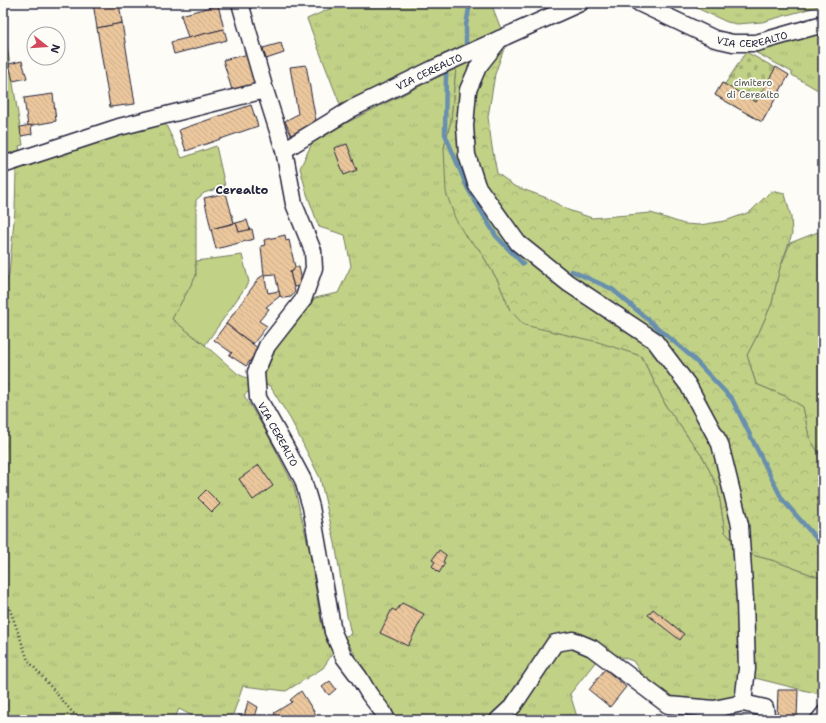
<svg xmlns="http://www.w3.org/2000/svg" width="826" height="723" font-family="'Shantell Sans',sans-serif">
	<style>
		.grass { fill: url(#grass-tufts); stroke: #727a60; fill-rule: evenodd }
		.forest { fill: url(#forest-crowns); stroke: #727a60 }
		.cemetery { fill: url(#cemetery-stones); stroke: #727a60 }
		.garden { fill: #c1d186; stroke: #727a60 }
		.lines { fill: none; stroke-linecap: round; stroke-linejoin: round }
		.stream { stroke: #698fae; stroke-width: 4.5 }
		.building { fill: url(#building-back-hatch); stroke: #22223b }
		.lane-casing { stroke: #22223b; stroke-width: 11 }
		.street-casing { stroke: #22223b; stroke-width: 19 }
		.path { stroke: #22223b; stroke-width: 2.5; stroke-dasharray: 1 3; stroke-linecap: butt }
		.lane { stroke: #fdfcf7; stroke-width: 8 }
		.street { stroke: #fdfcf7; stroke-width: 16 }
		.labels { text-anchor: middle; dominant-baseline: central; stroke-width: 3.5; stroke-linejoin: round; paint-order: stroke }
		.street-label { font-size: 10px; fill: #22223b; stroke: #fdfcf7 }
		.park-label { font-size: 10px; fill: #525752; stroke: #fdfcf7 }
		.quarter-label { font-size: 12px; font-weight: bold; fill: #22223b; stroke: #fdfcf7 }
	</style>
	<defs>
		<pattern id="grass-tufts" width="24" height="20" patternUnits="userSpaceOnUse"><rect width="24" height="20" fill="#c1d186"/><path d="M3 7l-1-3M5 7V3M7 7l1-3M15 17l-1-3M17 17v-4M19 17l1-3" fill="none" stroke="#a6b375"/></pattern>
		<pattern id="forest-crowns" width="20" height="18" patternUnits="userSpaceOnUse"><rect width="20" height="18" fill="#c1d186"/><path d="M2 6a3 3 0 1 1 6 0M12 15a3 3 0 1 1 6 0" fill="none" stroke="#a6b375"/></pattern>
		<pattern id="cemetery-stones" width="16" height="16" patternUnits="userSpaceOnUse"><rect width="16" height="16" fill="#c1d186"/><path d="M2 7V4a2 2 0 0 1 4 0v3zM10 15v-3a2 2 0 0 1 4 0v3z" fill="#a6b375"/></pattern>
		<pattern id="building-back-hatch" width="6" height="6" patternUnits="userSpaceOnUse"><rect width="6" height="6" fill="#ecc79d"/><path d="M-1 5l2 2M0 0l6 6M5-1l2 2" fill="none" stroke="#caab88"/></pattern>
	</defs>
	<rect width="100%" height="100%" fill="#fdfcf7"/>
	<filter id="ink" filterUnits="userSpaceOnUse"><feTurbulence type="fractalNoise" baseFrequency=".025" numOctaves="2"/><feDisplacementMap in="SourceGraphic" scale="8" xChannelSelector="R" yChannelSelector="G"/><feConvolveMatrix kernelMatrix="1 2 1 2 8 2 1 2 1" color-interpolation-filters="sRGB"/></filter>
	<g filter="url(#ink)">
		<!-- grass -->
		<g class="grass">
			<path d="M343,3H491L501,29L341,107L307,19Z"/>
			<path d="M686,3H823V5L762,22L737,24L727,22Z"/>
			<path d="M823,31V93L792,75V72L749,49Z"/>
			<path d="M456,68L451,121L444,148L466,237L479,249L498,281L510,310L641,356L653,379L666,406L704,459L718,488L725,532L745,553L775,561L823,579V695L747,676V704L667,713L633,661L604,651L570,694L578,720H393L344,636L323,668L286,691L243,686L231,720H200L179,709L174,720H3V290L9,274L15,210L16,171L23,167L163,119L182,158L216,146L225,186L204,193L196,200V276L172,319L205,345L238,374L259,384L275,349L288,328L315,298L338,293L351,266L345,235L319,227L307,194L300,168L312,143L348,122ZM259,384L270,386L291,420L320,478L335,543L347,616L351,634L327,643L321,621L309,548L294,486L267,433L245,397L244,395Z"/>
			<path d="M823,230V460L809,437L803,407L785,396L756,384L747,355L759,332L772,303L779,271L790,243Z"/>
		</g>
		<!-- forest -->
		<path class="forest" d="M506,43L495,74L488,117L492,147L497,173L514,186L547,198L568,210L592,218L651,213L684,224L700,225L725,221L750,212L771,191L785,194L791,217L792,234L779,271L772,303L759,332L747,355L756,384L785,396L803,407L809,437L823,460V579L775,561L745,553L725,532L718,488L704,459L666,406L653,379L641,356L598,342L524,325L510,310L498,281L479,249L466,237L455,218L446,192L444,148L451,121L456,68Z"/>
		<!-- cemetery -->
		<path class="cemetery" d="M746,52L789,75L762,122L715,95L722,83L725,84Z"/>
		<!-- garden -->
		<g class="garden">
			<path d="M3,22L23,145L19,146L23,167L3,154Z"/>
			<path d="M242,255L249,282L205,345L172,319L196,276V261Z"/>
		</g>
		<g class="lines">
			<!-- stream -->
			<g class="stream">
				<path d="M466,44V25L470,3"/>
				<path d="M446,73L445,134L467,187L496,236L523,264"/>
				<path d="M572,271L612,289L692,357L732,399L782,499L823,546"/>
			</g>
		</g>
		<!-- building -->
		<g class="building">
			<path d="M93,3H119L122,23L97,28Z"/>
			<path d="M218,5L224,29L188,38L181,15Z"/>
			<path d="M122,23L135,104L110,107L97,28Z"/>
			<path d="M224,29L227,40L174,54L171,42Z"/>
			<path d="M281,43L284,53L266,59L263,48Z"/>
			<path d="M249,54L257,84L232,90L223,60Z"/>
			<path d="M22,61L27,78L13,81L9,64Z"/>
			<path d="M306,65L316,121L291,135L285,121L298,114L290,67Z"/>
			<path d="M776,67L789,75L762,122L715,95L722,83L756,102Z"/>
			<path d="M53,94L56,121L28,126L24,98Z"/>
			<path d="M251,105L258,126L186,151L179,130Z"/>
			<path d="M31,125L32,134L21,136L20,127Z"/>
			<path d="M347,144L357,170L344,175L334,148Z"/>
			<path d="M226,193L234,223L211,229L204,198Z"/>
			<path d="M247,220L250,230L239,232L236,223Z"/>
			<path d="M236,223L239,232L252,229L254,239L216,249L211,229Z"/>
			<path d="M285,235L286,241L289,240L295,267L293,271L290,272L295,292L291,297L284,298L280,296L275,274L264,275L261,246L265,245L264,240Z"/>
			<path d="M295,267H299L303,285L294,287L290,272L293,271Z"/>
			<path d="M264,275L268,293L279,291L280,296L266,307L269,309L259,321L267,326L253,344L226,324L259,278Z"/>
			<path d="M226,324L259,349L246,366L229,355L232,353L214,340Z"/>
			<path d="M259,465L273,486L253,500L239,479Z"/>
			<path d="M206,490L220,504L212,512L198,498Z"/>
			<path d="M439,550L446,555L443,562L445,563L439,573L432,566L435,562L432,560Z"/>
			<path d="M402,603L424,614L408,646L380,633L392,609L396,611Z"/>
			<path d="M653,609L684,634L680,640L648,615Z"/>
			<path d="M605,669L626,687L610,707L589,690Z"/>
			<path d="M330,681L336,689L329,695L322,687Z"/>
			<path d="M778,690H798L797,718L777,717Z"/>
			<path d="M301,691L318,718L314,720H278L274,713L292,702L290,700Z"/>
			<path d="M248,701L258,707L254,720H236L239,715L244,717Z"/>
			<path d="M730,716L754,718V720H729Z"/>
		</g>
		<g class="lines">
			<!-- lane casing -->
			<g class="lane-casing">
				<path id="lane" d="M814,720L823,709"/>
			</g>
			<!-- street casing -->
			<g class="street-casing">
				<g id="street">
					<path id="s1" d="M240,3L265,90L284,150L294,204L313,251L314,268L303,300L267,346L256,372L258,398L286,448L303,480L311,507L333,632L344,657L359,677L369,694L383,712L387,720"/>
					<path id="s2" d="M639,3L715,39L733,43H756L823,24"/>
					<path d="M500,39L478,67L468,90L465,126L467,155L477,186L518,243L568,283L654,340L688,385L720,444L740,525L745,601L747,669L743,703"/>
					<path id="s3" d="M284,150L353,108L435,68L580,3"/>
					<path d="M3,165L119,127L265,90"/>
					<path d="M498,720L513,706L555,643L573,640L592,648L668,705L714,709L743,703L765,708L767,720"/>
				</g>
			</g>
			<!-- path -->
			<path class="path" d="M3,599L9,607L28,660L73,713L83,720"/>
			<!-- lane -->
			<use href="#lane" class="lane"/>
			<!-- street -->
			<use href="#street" class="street"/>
		</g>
	</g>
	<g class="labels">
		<!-- street labels -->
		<g class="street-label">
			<text stroke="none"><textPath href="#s2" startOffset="122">VIA CEREALTO</textPath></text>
			<text stroke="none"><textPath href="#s3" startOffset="165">VIA CEREALTO</textPath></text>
			<text stroke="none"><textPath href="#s1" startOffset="464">VIA CEREALTO</textPath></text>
		</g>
		<!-- park labels -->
		<g class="park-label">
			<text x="753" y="82">cimitero<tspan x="753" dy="12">di Cerealto</tspan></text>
		</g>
		<!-- quarter labels -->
		<g class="quarter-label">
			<text x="242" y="190">Cerealto</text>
		</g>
	</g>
	<!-- margin -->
	<rect width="826" height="723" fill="none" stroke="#fdfcf7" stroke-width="16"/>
	<rect x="8" y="8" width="810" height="707" fill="none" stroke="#22223b" stroke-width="1.5" filter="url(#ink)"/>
	<!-- north arrow -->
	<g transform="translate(46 46) rotate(107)"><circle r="19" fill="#fdfcf7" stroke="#a5a5ac"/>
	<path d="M0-3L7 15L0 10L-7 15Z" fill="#d1495b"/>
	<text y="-6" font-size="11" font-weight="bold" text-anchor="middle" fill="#22223b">N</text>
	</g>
</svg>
